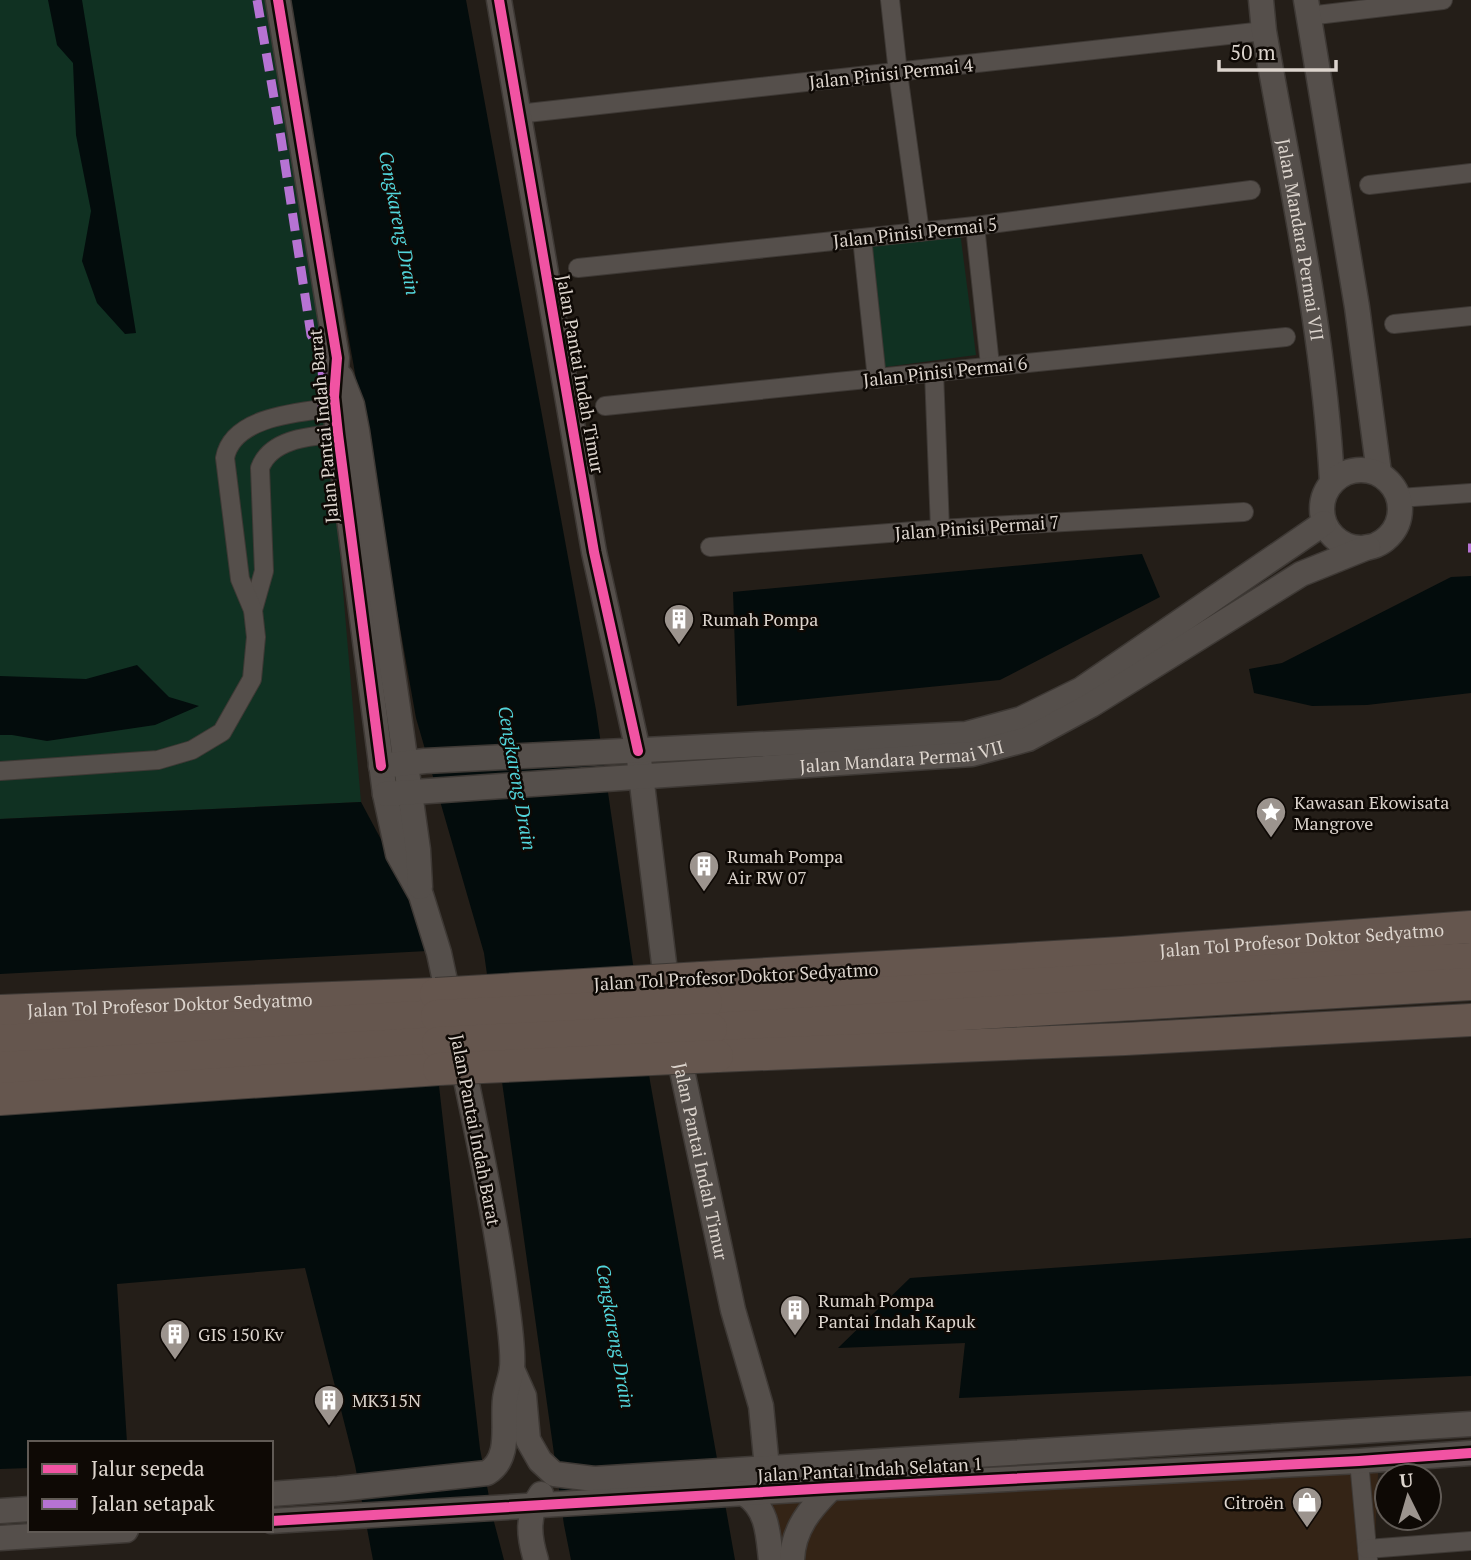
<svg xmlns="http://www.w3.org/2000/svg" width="1471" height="1560" font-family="'PT Serif',serif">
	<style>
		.built { fill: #342416 }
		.green { fill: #103122 }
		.water { fill: #030c0c }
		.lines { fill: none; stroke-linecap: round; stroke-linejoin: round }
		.street-casing { stroke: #3e3935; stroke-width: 20 }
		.secondary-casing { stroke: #3e3935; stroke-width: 27 }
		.highway-casing { stroke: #3e3935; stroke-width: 34 }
		.street { stroke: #554f4b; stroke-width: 18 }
		.secondary { stroke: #554f4b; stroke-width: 24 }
		.highway { stroke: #65564e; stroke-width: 32 }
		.highway-bridge-casing { stroke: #3e3935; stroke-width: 34; stroke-linecap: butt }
		.highway-bridge { stroke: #65564e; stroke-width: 32 }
		.quiet { stroke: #b673d3; stroke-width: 9; stroke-dasharray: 18 9; stroke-linecap: butt }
		.cycleway-casing { stroke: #0e0905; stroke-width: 15 }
		.cycleway { stroke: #f153a3; stroke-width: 10 }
		.labels { text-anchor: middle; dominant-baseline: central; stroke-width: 5; stroke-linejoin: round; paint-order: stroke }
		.street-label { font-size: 18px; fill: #dcd4cd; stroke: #0e0905 }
		.poi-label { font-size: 18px; fill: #dcd4cd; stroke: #0e0905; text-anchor: start }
		.water-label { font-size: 19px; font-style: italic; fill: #52d5db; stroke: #0e0905 }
	</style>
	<rect width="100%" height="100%" fill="#241e18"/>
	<!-- built -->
	<path class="built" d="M1379,1453L1374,1560H763L747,1492Z"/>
	<!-- green -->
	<g class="green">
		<path d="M0,0H266L316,273L361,802L0,819Z"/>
		<path d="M960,232L976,355L885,367L869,244Z"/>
	</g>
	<!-- water -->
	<g class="water">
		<path d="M48,0H82L136,333L125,334L97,303L82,261L91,211L76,135L73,63L57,45Z"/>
		<path d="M289,0H466L596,710L650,1081L735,1560H571L564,1525L484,953L416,718Z"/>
		<path d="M1142,554L1160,597L1000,680L737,706L733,592Z"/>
		<path d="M1471,576V693L1367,705L1312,706L1254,693L1249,669L1282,663L1451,577Z"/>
		<path d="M137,665L169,697L199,706L155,725L47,741L12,735H0V676L86,679Z"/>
		<path d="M361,802L399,873L427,951L0,974V819Z"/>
		<path d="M438,1077L480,1449L493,1518L504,1560H373L355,1465L305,1268L117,1284L127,1443H30V1468L0,1469V1103Z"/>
		<path d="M1471,1238V1376L959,1398L965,1343L838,1348L910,1278Z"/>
	</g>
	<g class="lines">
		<!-- street casing -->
		<g class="street-casing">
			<g id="street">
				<path d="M890,0L898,73L920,232"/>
				<path d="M1308,16L1443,0"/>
				<path d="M518,114L1264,31"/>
				<path d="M1369,185L1471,173"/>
				<path d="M975,226L990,365"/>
				<path d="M862,238L877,379"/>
				<path d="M578,268L975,226L1251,190"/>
				<path d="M1394,324L1471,316"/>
				<path d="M934,372L940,529"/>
				<path d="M605,406C832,383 1059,358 1286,337"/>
				<path d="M1399,498L1471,493"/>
				<path d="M710,547L940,529L1244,512"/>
				<path d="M253,610L264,571L260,468C272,435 320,436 349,432"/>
				<path d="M0,771L158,760L192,750L222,732L252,679L256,637L253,610L240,579L225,458C233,413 309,412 345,406"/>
				<path d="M1359,1461L1368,1559"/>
				<path d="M1367,1549L1471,1541"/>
			</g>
		</g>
		<!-- secondary casing -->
		<g class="secondary-casing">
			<g id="secondary">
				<path d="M278,0L337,358L334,397L338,434L385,794L398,854L421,895L439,953L451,1009"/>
				<path d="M499,0L594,552L638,751L668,996"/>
				<path id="s1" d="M1261,0L1264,31C1290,180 1324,330 1332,482"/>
				<path d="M1306,0L1357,307L1379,473"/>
				<path d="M341,377L352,405L357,431L398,708L418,850L420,887"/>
				<circle cx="1361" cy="509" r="39"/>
				<path d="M381,766L425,761L966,734L1021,719L1082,689L1324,523"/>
				<path id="s2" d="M385,794L972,754L1028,739L1091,705L1301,574L1368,547"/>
				<path id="s3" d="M676,1042L733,1310L761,1406L767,1468"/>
				<path d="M512,1369L524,1396L528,1440L540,1461L554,1474L594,1479L1471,1424"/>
				<path d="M271,1494L338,1489L487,1473C512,1458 502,1424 505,1399C506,1389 511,1378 512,1368C514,1346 507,1306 504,1283C493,1205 476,1128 460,1051"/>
				<path d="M745,1494C768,1509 768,1534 771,1560"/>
				<path d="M0,1511L30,1509"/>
				<path d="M271,1521L831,1488L1359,1461L1471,1453"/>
				<path d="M0,1538L126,1530"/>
				<path d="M536,1560C529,1537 526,1515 541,1494"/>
				<path d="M792,1560C793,1529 810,1509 831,1488L825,1487"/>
			</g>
		</g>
		<!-- highway casing -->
		<g class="highway-casing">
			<g id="highway">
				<path id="s4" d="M701,978L1122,953L1471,927"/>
				<path d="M706,1003L1471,959"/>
				<path id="s5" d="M0,1011L436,994"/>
				<path d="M711,1029L1471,984"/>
				<path d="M0,1041L437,1016"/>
				<path d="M717,1056L1125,1039L1471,1020"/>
				<path d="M0,1068L438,1043"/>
				<path d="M0,1099L439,1069"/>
			</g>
		</g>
		<!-- street -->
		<use href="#street" class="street"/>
		<!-- secondary -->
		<use href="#secondary" class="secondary"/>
		<!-- highway -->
		<use href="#highway" class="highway"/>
		<!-- highway-bridge casing -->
		<g class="highway-bridge-casing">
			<g id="highway-bridge">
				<path d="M436,994L701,978"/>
				<path d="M437,1016L706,1003"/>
				<path d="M438,1043L711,1029"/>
				<path d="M439,1069L717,1056"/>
			</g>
		</g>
		<!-- highway-bridge -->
		<use href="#highway-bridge" class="highway-bridge"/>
		<!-- quiet -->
		<g class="quiet">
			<path d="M257,0L281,138L311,335C324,358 324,384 322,410"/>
			<path d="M1468,548H1471"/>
		</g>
		<!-- cycleway casing -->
		<g class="cycleway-casing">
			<g id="cycleway">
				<path d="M278,0L337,358L334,397L338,434L381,766"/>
				<path d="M499,0L594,552L638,751"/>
				<path d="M271,1521L831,1488L1359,1461L1471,1453"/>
			</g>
		</g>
		<!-- cycleway -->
		<use href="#cycleway" class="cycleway"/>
	</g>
	<!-- icons -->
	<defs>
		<g id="building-pin" transform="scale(1.575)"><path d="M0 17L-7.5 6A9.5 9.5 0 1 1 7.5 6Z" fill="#9c948e" stroke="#0e0905"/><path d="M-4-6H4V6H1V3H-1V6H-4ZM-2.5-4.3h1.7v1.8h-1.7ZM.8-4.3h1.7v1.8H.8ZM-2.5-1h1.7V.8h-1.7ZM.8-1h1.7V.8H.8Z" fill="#fff"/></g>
		<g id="sight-pin" transform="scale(1.575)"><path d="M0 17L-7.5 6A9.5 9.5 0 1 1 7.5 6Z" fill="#9c948e" stroke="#0e0905"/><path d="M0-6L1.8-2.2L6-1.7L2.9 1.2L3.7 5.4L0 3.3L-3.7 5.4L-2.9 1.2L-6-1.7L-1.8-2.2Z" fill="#fff"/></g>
		<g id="shop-pin" transform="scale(1.575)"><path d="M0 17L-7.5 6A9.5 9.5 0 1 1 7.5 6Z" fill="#9c948e" stroke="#0e0905"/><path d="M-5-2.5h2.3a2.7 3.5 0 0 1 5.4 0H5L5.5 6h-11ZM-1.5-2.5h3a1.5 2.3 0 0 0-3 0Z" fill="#fff"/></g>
	</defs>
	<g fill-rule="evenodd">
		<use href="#building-pin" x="679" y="619"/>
		<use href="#sight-pin" x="1271" y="812"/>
		<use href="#building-pin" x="704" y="866"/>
		<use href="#building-pin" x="795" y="1310"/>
		<use href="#building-pin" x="175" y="1334"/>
		<use href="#building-pin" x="329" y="1400"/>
		<use href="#shop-pin" x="1307" y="1502"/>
	</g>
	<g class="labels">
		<!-- street labels -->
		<g class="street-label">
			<text transform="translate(891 73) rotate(-6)">Jalan Pinisi Permai 4</text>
			<text transform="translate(915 232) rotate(-6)">Jalan Pinisi Permai 5</text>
			<text stroke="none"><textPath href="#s1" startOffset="243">Jalan Mandara Permai VII</textPath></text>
			<text transform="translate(945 371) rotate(-6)">Jalan Pinisi Permai 6</text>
			<text transform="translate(581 374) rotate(80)">Jalan Pantai Indah Timur</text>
			<text transform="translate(323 426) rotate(-95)">Jalan Pantai Indah Barat</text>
			<text transform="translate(977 527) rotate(-4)">Jalan Pinisi Permai 7</text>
			<text stroke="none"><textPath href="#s2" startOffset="518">Jalan Mandara Permai VII</textPath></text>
			<text stroke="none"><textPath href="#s4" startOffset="602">Jalan Tol Profesor Doktor Sedyatmo</textPath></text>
			<text transform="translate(736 976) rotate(-3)">Jalan Tol Profesor Doktor Sedyatmo</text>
			<text stroke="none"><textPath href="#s5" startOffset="170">Jalan Tol Profesor Doktor Sedyatmo</textPath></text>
			<text transform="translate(476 1130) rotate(79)">Jalan Pantai Indah Barat</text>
			<text stroke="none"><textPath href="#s3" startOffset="122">Jalan Pantai Indah Timur</textPath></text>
			<text transform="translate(870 1469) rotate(-3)">Jalan Pantai Indah Selatan 1</text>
		</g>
		<!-- poi labels -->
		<g class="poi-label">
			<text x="702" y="619">Rumah Pompa</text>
			<text x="1294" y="802">Kawasan Ekowisata<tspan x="1294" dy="21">Mangrove</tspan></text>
			<text x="727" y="856">Rumah Pompa<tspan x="727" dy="21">Air RW 07</tspan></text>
			<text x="818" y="1300">Rumah Pompa<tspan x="818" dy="21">Pantai Indah Kapuk</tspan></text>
			<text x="198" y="1334">GIS 150 Kv</text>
			<text x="352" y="1400">MK315N</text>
			<text x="1284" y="1502" text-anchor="end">Citroën</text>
		</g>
		<!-- water labels -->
		<g class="water-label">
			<text transform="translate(400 223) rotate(79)">Cengkareng Drain</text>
			<text transform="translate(518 778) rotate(80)">Cengkareng Drain</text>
			<text transform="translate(616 1336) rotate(80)">Cengkareng Drain</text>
		</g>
	</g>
	<!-- legend -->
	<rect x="28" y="1441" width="245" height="91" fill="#0e0905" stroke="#605a55" stroke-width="2"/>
	<rect x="42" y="1464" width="35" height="10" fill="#f153a3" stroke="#605a55" stroke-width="2"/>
	<text x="91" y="1476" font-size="21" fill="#dcd4cd">Jalur sepeda</text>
	<rect x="42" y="1499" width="35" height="10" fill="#b673d3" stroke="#605a55" stroke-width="2"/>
	<text x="91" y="1511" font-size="21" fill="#dcd4cd">Jalan setapak</text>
	<!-- north arrow -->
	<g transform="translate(1408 1497) rotate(355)"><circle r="33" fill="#0e0905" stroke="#605a55" stroke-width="2"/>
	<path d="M0-5L12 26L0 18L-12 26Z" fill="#9c948e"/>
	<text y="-10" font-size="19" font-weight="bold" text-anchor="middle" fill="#dcd4cd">U</text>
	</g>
	<!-- scale -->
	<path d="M1219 60v10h117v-10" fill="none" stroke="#dcd4cd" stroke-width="3.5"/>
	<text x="1230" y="60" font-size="21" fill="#dcd4cd" stroke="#0e0905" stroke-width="5" paint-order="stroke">50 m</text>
</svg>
